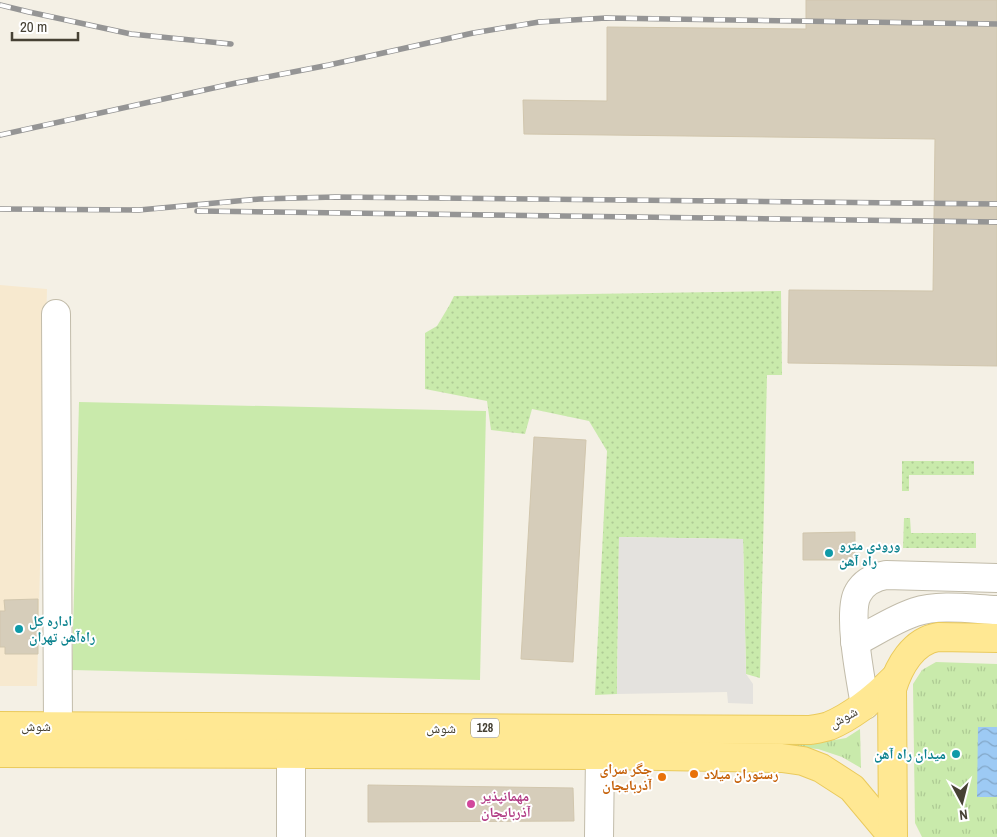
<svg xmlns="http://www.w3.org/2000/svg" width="997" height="837" font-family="'Archivo Narrow','Noto Naskh Arabic',sans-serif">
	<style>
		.commercial { fill: #f7e9cf }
		.grass { fill: url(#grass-tufts) }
		.park { fill: url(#park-dots) }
		.garden { fill: #c9eaab }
		.parking { fill: #e4e2de }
		.water { fill: url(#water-waves) }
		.building { fill: #d6cdba; stroke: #d1c6ad }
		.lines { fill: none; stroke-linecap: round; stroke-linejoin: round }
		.minor-casing { stroke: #c2bcaa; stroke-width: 30 }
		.major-casing { stroke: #eaca5c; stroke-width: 30 }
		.minor { stroke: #fff; stroke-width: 28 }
		.major { stroke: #ffe893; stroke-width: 28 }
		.rail-casing { stroke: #959595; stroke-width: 5.5 }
		.rail { stroke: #fff; stroke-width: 4; stroke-dasharray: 11; stroke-linecap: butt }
		.culture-dot { fill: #0f9aa8; stroke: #fff; stroke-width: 2 }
		.food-dot { fill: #e8710a; stroke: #fff; stroke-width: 2 }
		.hotel-dot { fill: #d1479c; stroke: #fff; stroke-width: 2 }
		.labels { text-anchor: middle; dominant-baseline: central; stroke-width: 4; stroke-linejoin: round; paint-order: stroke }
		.shield { fill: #fff; stroke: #7e7a71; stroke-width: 1 }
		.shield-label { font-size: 12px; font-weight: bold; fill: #464134 }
		.culture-label { font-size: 14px; font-weight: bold; fill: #0d838f; stroke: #fff; text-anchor: start }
		.street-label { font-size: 14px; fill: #464134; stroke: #fff }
		.food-label { font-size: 14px; font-weight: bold; fill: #c56008; stroke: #fff; text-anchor: end }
		.hotel-label { font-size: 14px; font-weight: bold; fill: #b23c85; stroke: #fff; text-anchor: start }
	</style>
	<defs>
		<pattern id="grass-tufts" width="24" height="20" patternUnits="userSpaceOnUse" patternTransform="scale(1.25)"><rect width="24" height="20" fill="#c9eaab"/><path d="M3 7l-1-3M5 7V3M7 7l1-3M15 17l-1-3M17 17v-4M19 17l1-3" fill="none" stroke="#aeca94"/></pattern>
		<pattern id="park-dots" width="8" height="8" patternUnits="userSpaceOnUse" patternTransform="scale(1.25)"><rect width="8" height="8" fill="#c9eaab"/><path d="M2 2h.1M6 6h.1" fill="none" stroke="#aeca94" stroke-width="1.8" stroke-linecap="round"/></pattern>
		<pattern id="water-waves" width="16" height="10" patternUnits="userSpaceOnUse" patternTransform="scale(1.25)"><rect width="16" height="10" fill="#9dcaf4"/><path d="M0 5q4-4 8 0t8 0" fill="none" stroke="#82a6c6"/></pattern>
	</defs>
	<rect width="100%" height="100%" fill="#f4f0e5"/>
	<!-- commercial -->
	<path class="commercial" d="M0,285L47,289L37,686H0Z"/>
	<!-- grass -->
	<g class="grass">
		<path d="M936,662L997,664V837H922L915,823L913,684L922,670Z"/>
		<path d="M860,729L861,768L842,757L818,749L771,745L823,742L846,738Z"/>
	</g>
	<!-- park -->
	<g class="park">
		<path d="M781,291L782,375H767L760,678L746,674L743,539L619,537L617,694L595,695L607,451L589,421L532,409L525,434L491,430L487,401L425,389V333L437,326L449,306L454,296Z"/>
		<path d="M902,461H974V475H909V491H902Z"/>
		<path d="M904,518H910L911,533H976V548H903Z"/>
	</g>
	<!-- garden -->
	<path class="garden" d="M79,402L486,411L480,680L72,670Z"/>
	<!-- parking -->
	<path class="parking" d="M619,537L743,539L746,674L753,684V704L728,703L727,692L617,694Z"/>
	<!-- water -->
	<path class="water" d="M978,727H997V797H977Z"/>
	<!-- building -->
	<g class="building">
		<path d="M806,0H997V366L788,363L789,290L933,291L935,139L524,134L523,100L607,101V27L806,29Z"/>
		<path d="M534,437L586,440L573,662L521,659Z"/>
		<path d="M855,532V560H803V533Z"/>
		<path d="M38,599V654H5V647H0V611H5L4,600Z"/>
		<path d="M368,785L573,788L574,821L368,822Z"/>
	</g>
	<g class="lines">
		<!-- minor casing -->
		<g class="minor-casing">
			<g id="minor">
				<path d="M56,314L58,726"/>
				<path d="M855,642C875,632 894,619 915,612C940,604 971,609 997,610"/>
				<path d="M865,705C861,682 847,611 858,593C864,582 875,577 886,575L997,578"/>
				<path d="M291,754V837"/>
				<path d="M599,837L600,755"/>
			</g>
		</g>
		<!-- major casing -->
		<g class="major-casing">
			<g id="major">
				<path d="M0,726L810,730C816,729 823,728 829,726C855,715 876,697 895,678"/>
				<path d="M0,753L600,755L782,758L803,761L821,768L852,788L893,837"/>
				<path d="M893,837L892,689C899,666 913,641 938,637L997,638"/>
			</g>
		</g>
		<!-- minor -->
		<use href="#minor" class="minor"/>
		<!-- major -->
		<use href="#major" class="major"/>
		<!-- rail casing -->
		<g class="rail-casing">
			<g id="rail">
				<path d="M0,5L29,12L131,34L231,44"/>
				<path d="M0,135L236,83L329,65L473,33L539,22L606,18L997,24"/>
				<path d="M0,209L139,210L260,199L335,197L997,204"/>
				<path d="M197,211L997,222"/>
			</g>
		</g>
		<!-- rail -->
		<use href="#rail" class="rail"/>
	</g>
	<!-- markers -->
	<g class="culture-dot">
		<circle cx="829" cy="553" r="5"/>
		<circle cx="19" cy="629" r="5"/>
		<circle cx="956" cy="754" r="5"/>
	</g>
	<g class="food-dot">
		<circle cx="694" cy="774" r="5"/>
		<circle cx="662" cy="777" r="5"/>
	</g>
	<circle class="hotel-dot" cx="471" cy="804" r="5"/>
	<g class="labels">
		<!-- shield labels -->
		<rect class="shield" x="471" y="718.5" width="28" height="19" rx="4"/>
		<g class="shield-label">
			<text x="485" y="728">128</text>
		</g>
		<!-- culture labels -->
		<g class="culture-label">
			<text x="839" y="545">ورودی مترو<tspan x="839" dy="16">راه آهن</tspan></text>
			<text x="29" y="621">اداره کل<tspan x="29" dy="16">راه‌آهن تهران</tspan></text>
			<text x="946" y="754" text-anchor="end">میدان راه آهن</text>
		</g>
		<!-- street labels -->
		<g class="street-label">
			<text transform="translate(843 717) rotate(-28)">شوش</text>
			<text x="36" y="726">شوش</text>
			<text x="441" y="728">شوش</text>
		</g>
		<!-- food labels -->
		<g class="food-label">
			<text x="652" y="769">جگر سرای<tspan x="652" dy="16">آذربایجان</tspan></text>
			<text x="704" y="774" text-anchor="start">رستوران میلاد</text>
		</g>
		<!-- hotel labels -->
		<g class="hotel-label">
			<text x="481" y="796">مهمانپذیر<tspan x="481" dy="16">آذربایجان</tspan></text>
		</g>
	</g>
	<!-- north arrow -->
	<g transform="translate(962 802) rotate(173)" stroke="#ffffff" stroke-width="4" paint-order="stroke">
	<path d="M0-4L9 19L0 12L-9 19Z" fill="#464134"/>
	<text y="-8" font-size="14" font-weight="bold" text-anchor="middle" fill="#464134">N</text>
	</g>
	<!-- scale -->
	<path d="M12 32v8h66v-8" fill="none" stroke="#464134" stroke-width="2.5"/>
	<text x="20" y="32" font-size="15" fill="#464134" stroke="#ffffff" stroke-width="4" paint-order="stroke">20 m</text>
</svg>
